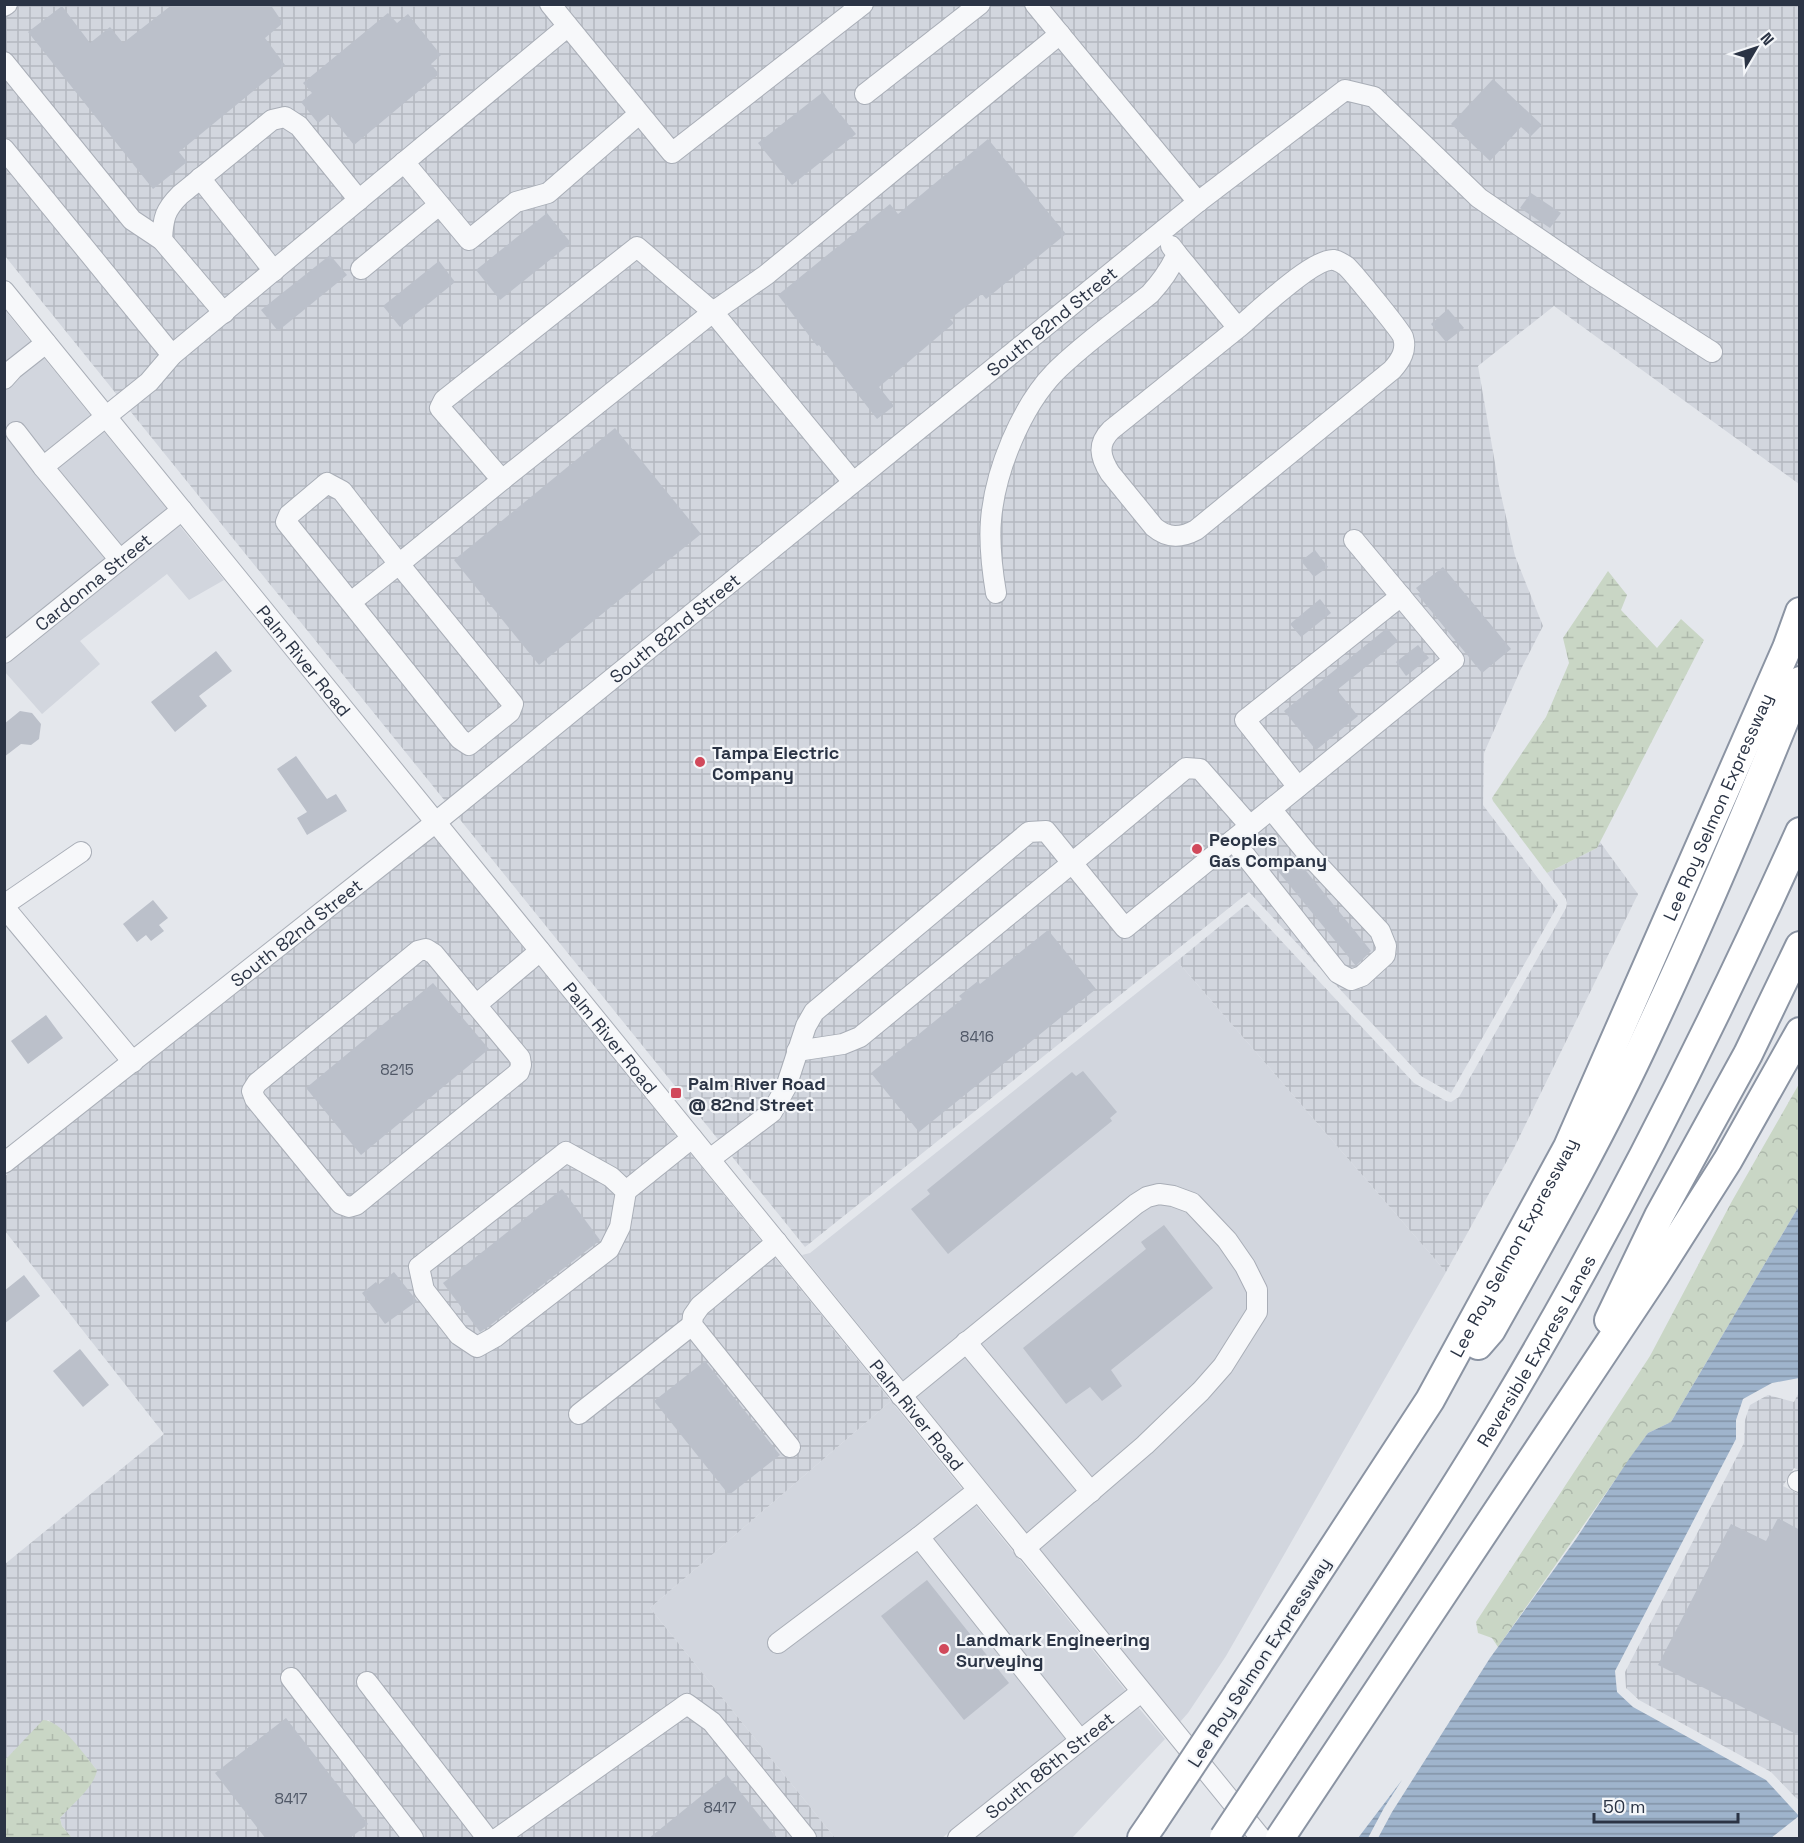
<svg xmlns="http://www.w3.org/2000/svg" width="1804" height="1843" font-family="'Space Grotesk',sans-serif">
	<style>
		.built { fill: #d2d6de }
		.industrial { fill: url(#industrial-grid) }
		.forest { fill: url(#forest-crowns) }
		.wetland { fill: url(#wetland-marsh) }
		.water { fill: url(#water-rules) }
		.building { fill: #bbc0ca }
		.lines { fill: none; stroke-linecap: round; stroke-linejoin: round }
		.minor-casing { stroke: #a9aeb7; stroke-width: 22 }
		.highway-casing { stroke: #8b94a3; stroke-width: 32 }
		.minor { stroke: #f7f8fa; stroke-width: 20 }
		.highway { stroke: #fff; stroke-width: 28 }
		.highway-bridge-casing { stroke: #8b94a3; stroke-width: 32; stroke-linecap: butt }
		.highway-bridge { stroke: #fff; stroke-width: 28 }
		.poi-dot { fill: #d1495b; stroke: #f4f6f9; stroke-width: 2 }
		.labels { text-anchor: middle; dominant-baseline: central; stroke-width: 4.5; stroke-linejoin: round; paint-order: stroke }
		.number-label { font-size: 15px; fill: #4f5766 }
		.street-label { font-size: 18px; fill: #2b3445; stroke: #f4f6f9 }
		.poi-label { font-size: 18px; font-weight: bold; fill: #2b3445; stroke: #f4f6f9; text-anchor: start }
	</style>
	<defs>
		<pattern id="industrial-grid" width="8" height="8" patternUnits="userSpaceOnUse" patternTransform="scale(1.5)"><rect width="8" height="8" fill="#d2d6de"/><path d="M0 4h8M4 0v8" fill="none" stroke="#b4b8c0"/></pattern>
		<pattern id="forest-crowns" width="20" height="18" patternUnits="userSpaceOnUse" patternTransform="scale(1.5)"><rect width="20" height="18" fill="#c9d6c5"/><path d="M2 6a3 3 0 1 1 6 0M12 15a3 3 0 1 1 6 0" fill="none" stroke="#adb8ab"/></pattern>
		<pattern id="wetland-marsh" width="20" height="14" patternUnits="userSpaceOnUse" patternTransform="scale(1.5)"><rect width="20" height="14" fill="#c9d6c5"/><path d="M1 5h8M5 5V1M11 12h8M15 12V8" fill="none" stroke="#adb8ab"/></pattern>
		<pattern id="water-rules" width="6" height="5" patternUnits="userSpaceOnUse" patternTransform="scale(1.5)"><rect width="6" height="5" fill="#9fb4cc"/><path d="M0 2.5h6" fill="none" stroke="#8293a7"/></pattern>
	</defs>
	<rect width="100%" height="100%" fill="#e4e7ec"/>
	<!-- built -->
	<g class="built">
		<path d="M4,309L167,509L5,641H4Z"/>
		<path d="M179,525L224,580L189,600L167,574L80,641L100,664L42,714L5,672L4,666Z"/>
		<path d="M1177,961L1446,1272L1226,1656L1188,1713L1180,1722L802,1255L810,1253Z"/>
		<path d="M891,1401L1126,1691L942,1838H835L650,1608Z"/>
		<path d="M1138,1707L1165,1739L1072,1838H974Z"/>
	</g>
	<!-- industrial -->
	<g class="industrial">
		<path d="M4,5H1799V484L1554,306L1478,366L1499,486L1515,556L1543,626L1520,671L1484,753L1483,805L1558,905L1451,1093L1421,1076L1249,892L805,1247L5,256Z"/>
		<path d="M434,837L891,1401L650,1608L835,1838H72L62,1826L60,1818L89,1785L97,1770L63,1731L48,1720L5,1760V1564L164,1434L5,1231V1176Z"/>
		<path d="M1600,842L1638,894L1513,1150L1446,1272L1177,961L1247,904L1414,1083L1446,1101L1451,1102L1459,1097L1566,908L1567,903L1566,899L1547,873L1597,848Z"/>
		<path d="M1799,1392V1470L1794,1468L1783,1486L1799,1494V1800L1795,1797L1771,1772L1639,1700L1626,1688L1625,1672L1744,1443L1745,1420L1750,1405L1768,1395L1794,1402Z"/>
	</g>
	<!-- forest -->
	<path class="forest" d="M1799,1084V1206L1671,1422L1648,1433L1498,1647L1492,1638L1478,1633L1476,1622L1650,1356L1732,1201Z"/>
	<!-- wetland -->
	<g class="wetland">
		<path d="M1608,571L1627,595L1621,610L1657,648L1681,619L1704,640L1597,848L1547,873L1493,801L1492,798L1546,717L1569,663L1563,638Z"/>
		<path d="M43,1720C61,1720 85,1756 97,1770C94,1788 72,1804 60,1818L62,1826L72,1838H5V1760Z"/>
	</g>
	<!-- water -->
	<g class="water">
		<path d="M1799,1206V1378L1772,1383L1743,1399L1736,1420V1439L1615,1671L1617,1692L1633,1707L1766,1780L1799,1816L1771,1838H1378L1392,1812L1490,1658L1576,1539L1629,1459L1648,1433L1671,1422Z"/>
		<path d="M1402,1780L1384,1808L1368,1838H1358Z"/>
	</g>
	<!-- building -->
	<g class="building">
		<path d="M173,4H270L283,23L265,38L285,65L179,152L187,162L153,189L28,32L62,6L90,43L110,27L123,43Z"/>
		<path d="M388,13L397,23L408,14L441,55L431,64L439,74L354,145L329,114L318,123L301,102L312,93L303,83Z"/>
		<path d="M1493,79L1542,125L1531,136L1521,127L1490,161L1451,124Z"/>
		<path d="M823,92L856,134L792,185L758,143Z"/>
		<path d="M988,139L1066,234L986,299L982,294L950,319L954,323L879,387L894,406L877,419L819,345L817,346L778,295L890,204L898,214Z"/>
		<path d="M1531,193L1561,213L1550,228L1520,208Z"/>
		<path d="M547,213L571,243L500,300L476,270Z"/>
		<path d="M330,255L347,275L278,331L261,310Z"/>
		<path d="M439,261L455,282L400,327L383,306Z"/>
		<path d="M1448,309L1464,328L1446,342L1431,324Z"/>
		<path d="M615,428L701,534L539,665L454,560Z"/>
		<path d="M1315,550L1328,567L1314,577L1301,561Z"/>
		<path d="M1443,567L1511,649L1482,673L1418,595L1420,593L1416,588Z"/>
		<path d="M1320,599L1331,613L1301,637L1290,624Z"/>
		<path d="M1387,628L1398,641L1337,690L1358,716L1316,750L1284,711Z"/>
		<path d="M1418,645L1429,658L1406,676L1396,662Z"/>
		<path d="M216,651L232,671L199,696L207,706L175,732L151,702Z"/>
		<path d="M20,711L32,713L41,724L39,739L31,745L21,744L4,757V724Z"/>
		<path d="M296,756L327,799L336,794L347,811L307,835L297,818L307,812L277,769Z"/>
		<path d="M1294,856L1371,951L1356,966L1277,870Z"/>
		<path d="M153,900L168,918L159,925L164,931L151,941L146,935L137,942L123,924Z"/>
		<path d="M1048,930L1096,989L919,1132L871,1073L962,999L959,996L978,981L980,984Z"/>
		<path d="M433,983L489,1049L361,1155L306,1088Z"/>
		<path d="M46,1015L63,1038L28,1064L11,1041Z"/>
		<path d="M1083,1071L1117,1112L1110,1118L1112,1121L948,1254L911,1209L930,1194L927,1190L1072,1072L1076,1076Z"/>
		<path d="M562,1189L600,1240L599,1241L488,1327L480,1332L443,1283Z"/>
		<path d="M1164,1225L1213,1288L1111,1370L1122,1386L1102,1401L1090,1387L1066,1404L1023,1348L1146,1249L1141,1242Z"/>
		<path d="M394,1272L417,1301L385,1324L362,1293L376,1282L378,1285Z"/>
		<path d="M24,1275L40,1296L4,1324V1291Z"/>
		<path d="M80,1349L109,1385L83,1407L53,1371Z"/>
		<path d="M705,1361L780,1455L729,1495L654,1401Z"/>
		<path d="M1778,1518L1800,1530V1736L1658,1665L1731,1524L1766,1541Z"/>
		<path d="M927,1580L1009,1683L964,1720L881,1616Z"/>
		<path d="M286,1718L368,1824L349,1839H266L215,1773Z"/>
		<path d="M727,1775L778,1839H648Z"/>
	</g>
	<g class="lines">
		<!-- minor casing -->
		<g class="minor-casing">
			<g id="minor">
				<path d="M550,4L672,153L863,4"/>
				<path d="M1035,4L1198,202"/>
				<path d="M4,6L7,4"/>
				<path d="M4,62L132,220L162,240L224,313"/>
				<path d="M865,94L980,4"/>
				<path d="M4,149L172,355"/>
				<path d="M404,162L469,240L516,202L548,193L639,114"/>
				<path d="M200,178L274,271"/>
				<path d="M162,240C163,218 165,210 180,195L272,120L285,117L299,126L359,200"/>
				<path d="M637,247L713,312L502,480L440,408L444,400Z"/>
				<path d="M1177,254L1238,328L1111,430C1097,444 1100,457 1110,473L1154,527C1168,539 1181,538 1196,530L1392,370C1401,360 1407,350 1403,337C1401,331 1352,271 1346,266C1343,264 1337,260 1334,260C1314,257 1255,314 1238,328"/>
				<path d="M361,269L439,205"/>
				<path id="s1" d="M4,291L1261,1838"/>
				<path d="M4,379L13,369L46,343"/>
				<path d="M16,432L43,467"/>
				<path d="M853,482L713,312L766,275L1060,34"/>
				<path d="M120,560L43,467L149,382L172,355L567,27"/>
				<path d="M996,593C992,569 989,544 991,520C995,471 1021,407 1055,372C1084,343 1119,319 1150,294C1162,281 1170,270 1177,254L1171,246"/>
				<path d="M351,602L399,564L342,491L327,483L289,515L286,522L460,739L469,745L510,712L513,704L399,564L502,480"/>
				<path id="s2" d="M4,653L182,510"/>
				<path d="M1298,787L1245,720L1401,596"/>
				<path d="M1233,840L1338,973L1351,980L1362,976L1385,955L1386,946L1380,931L1307,853L1271,809"/>
				<path d="M4,905L81,852"/>
				<path d="M4,907L133,1062"/>
				<path d="M476,1005L520,1058L521,1065L519,1072L356,1205L349,1207L341,1204L255,1099L252,1091L257,1083L418,951L426,949L434,954L476,1005L540,951"/>
				<path d="M797,1051L843,1044L860,1037L1072,863L1186,768L1200,769L1250,826"/>
				<path d="M566,1152L611,1177L626,1191L620,1227L609,1249L495,1337L477,1347L459,1335L424,1290L419,1267Z"/>
				<path d="M710,1159L772,1112L786,1087L806,1026L814,1012L1029,832L1046,831L1125,928L1454,660L1354,540"/>
				<path id="s3" d="M4,1163L436,822L1198,202L1345,90L1374,97L1479,198L1592,275L1712,352"/>
				<path d="M626,1191L692,1138"/>
				<path d="M777,1242L700,1306L693,1316L692,1325L790,1447"/>
				<path d="M966,1342L1091,1492"/>
				<path d="M901,1396L1136,1204L1147,1197L1159,1194L1173,1196L1192,1203L1227,1240L1245,1266L1257,1290V1312L1223,1366L1201,1391L1145,1445L1024,1549"/>
				<path d="M579,1414L692,1325"/>
				<path d="M1798,1481L1800,1482"/>
				<path d="M977,1491L919,1537L1080,1740"/>
				<path d="M778,1643L919,1537"/>
				<path d="M291,1678L413,1838"/>
				<path d="M367,1682L487,1838"/>
				<path d="M498,1838L687,1704L712,1722L806,1838"/>
				<path id="s4" d="M958,1838L1141,1692"/>
			</g>
		</g>
		<!-- highway casing -->
		<g class="highway-casing">
			<g id="highway">
				<path d="M1609,1320L1659,1216L1748,1054L1800,946"/>
				<path d="M1478,1345L1491,1330C1546,1232 1602,1134 1649,1032C1703,917 1753,799 1800,681"/>
				<path id="s5" d="M1238,1694L1430,1400L1568,1147L1787,648L1800,612"/>
				<path id="s6" d="M1283,1749C1359,1634 1437,1520 1507,1402C1616,1219 1712,1027 1800,832"/>
				<path d="M1142,1838L1153,1822"/>
				<path d="M1280,1838L1655,1275L1728,1160L1800,1032"/>
			</g>
		</g>
		<!-- minor -->
		<use href="#minor" class="minor"/>
		<!-- highway -->
		<use href="#highway" class="highway"/>
		<!-- highway-bridge casing -->
		<g class="highway-bridge-casing">
			<g id="highway-bridge">
				<path d="M1153,1822L1238,1694"/>
				<path d="M1224,1838L1283,1749"/>
			</g>
		</g>
		<!-- highway-bridge -->
		<use href="#highway-bridge" class="highway-bridge"/>
	</g>
	<!-- markers -->
	<g class="poi-dot">
		<circle cx="700" cy="762" r="6"/>
		<circle cx="1197" cy="849" r="6"/>
		<rect x="670" y="1087" width="12" height="12" rx="3"/>
		<circle cx="944" cy="1649" r="6"/>
	</g>
	<g class="labels">
		<!-- number labels -->
		<g class="number-label">
			<text x="977" y="1036">8416</text>
			<text x="397" y="1069">8215</text>
			<text x="291" y="1798">8417</text>
			<text x="720" y="1807">8417</text>
		</g>
		<!-- street labels -->
		<g class="street-label">
			<text stroke="none"><textPath href="#s3" startOffset="1344">South 82nd Street</textPath></text>
			<text stroke="none"><textPath href="#s2" startOffset="114">Cardonna Street</textPath></text>
			<text stroke="none"><textPath href="#s3" startOffset="858">South 82nd Street</textPath></text>
			<text stroke="none"><textPath href="#s1" startOffset="476">Palm River Road</textPath></text>
			<text stroke="none"><textPath href="#s5" startOffset="1011">Lee Roy Selmon Expressway</textPath></text>
			<text stroke="none"><textPath href="#s3" startOffset="372">South 82nd Street</textPath></text>
			<text stroke="none"><textPath href="#s1" startOffset="962">Palm River Road</textPath></text>
			<text stroke="none"><textPath href="#s5" startOffset="525">Lee Roy Selmon Expressway</textPath></text>
			<text stroke="none"><textPath href="#s6" startOffset="472">Reversible Express Lanes</textPath></text>
			<text stroke="none"><textPath href="#s1" startOffset="1448">Palm River Road</textPath></text>
			<text transform="translate(1259 1662) rotate(-57)">Lee Roy Selmon Expressway</text>
			<text stroke="none"><textPath href="#s4" startOffset="117">South 86th Street</textPath></text>
		</g>
		<!-- poi labels -->
		<g class="poi-label">
			<text x="712" y="752">Tampa Electric<tspan x="712" dy="21">Company</tspan></text>
			<text x="1209" y="839">Peoples<tspan x="1209" dy="21">Gas Company</tspan></text>
			<text x="688" y="1083">Palm River Road<tspan x="688" dy="21">@ 82nd Street</tspan></text>
			<text x="956" y="1639">Landmark Engineering<tspan x="956" dy="21">Surveying</tspan></text>
		</g>
	</g>
	<!-- border -->
	<rect width="1804" height="1843" fill="none" stroke="#2b3445" stroke-width="12"/>
	<!-- north arrow -->
	<g transform="translate(1756 48) rotate(51)" stroke="#f4f6f9" stroke-width="4.5" paint-order="stroke">
	<path d="M0-4.5L10 22L0 15L-10 22Z" fill="#2b3445"/>
	<text y="-9" font-size="16" font-weight="bold" text-anchor="middle" fill="#2b3445">N</text>
	</g>
	<!-- scale -->
	<path d="M1594 1813v9h144v-9" fill="none" stroke="#2b3445" stroke-width="3"/>
	<text x="1603" y="1813" font-size="18" fill="#2b3445" stroke="#f4f6f9" stroke-width="4.5" paint-order="stroke">50 m</text>
</svg>
